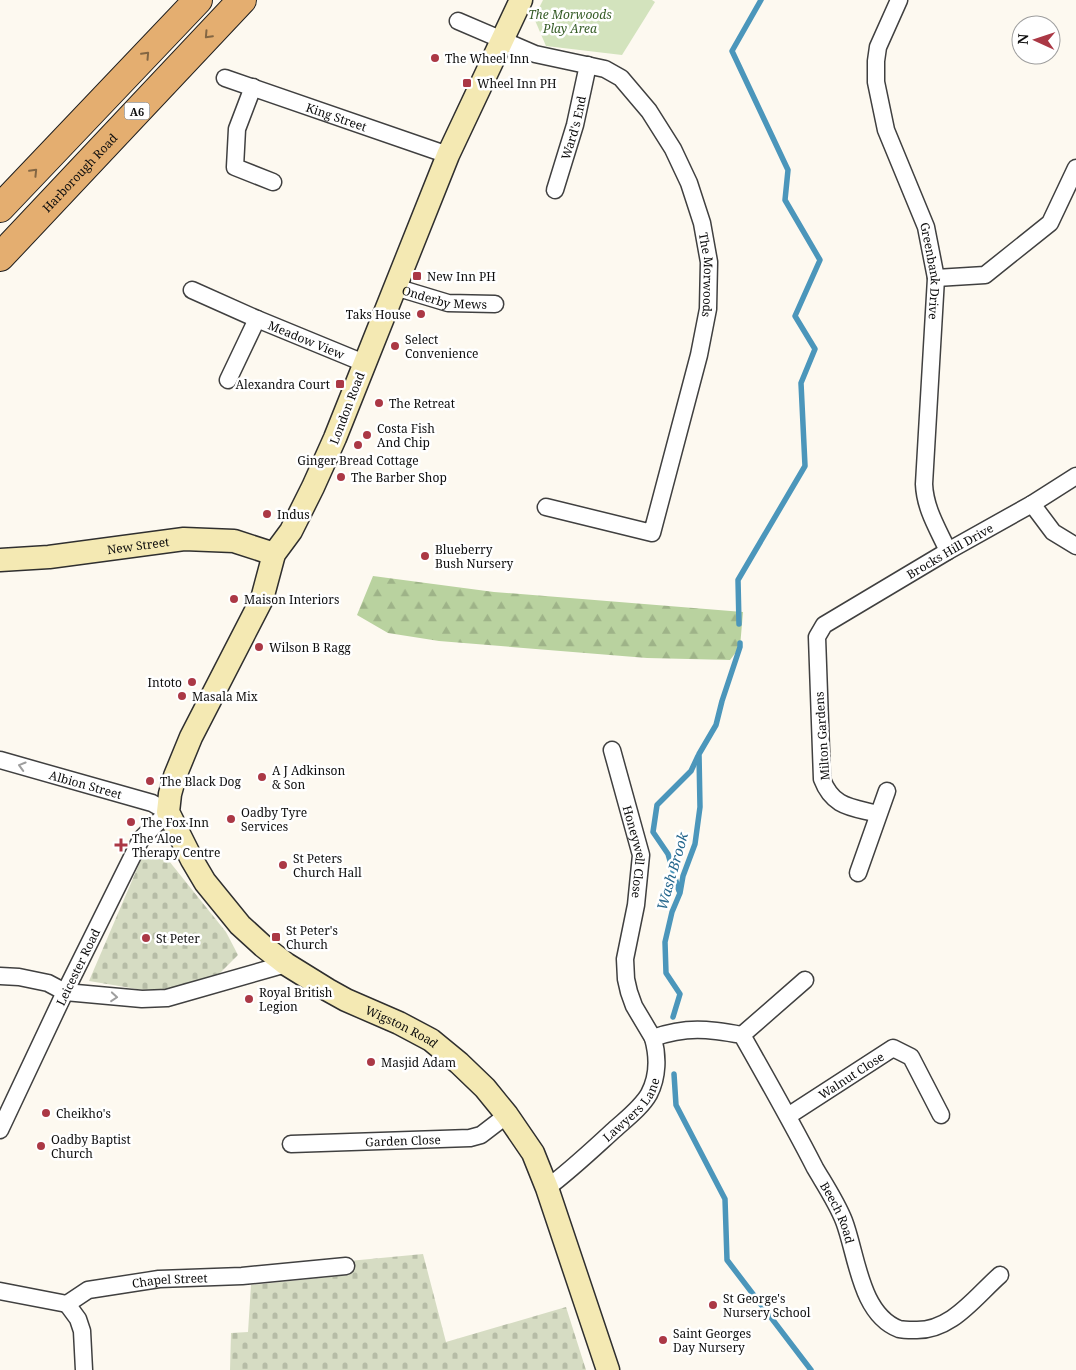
<svg xmlns="http://www.w3.org/2000/svg" width="1076" height="1370" font-family="'Noto Serif',serif">
	<style>
		.green { fill: #d3e3bd }
		.forest { fill: url(#forest-firs) }
		.cemetery { fill: url(#cemetery-stones) }
		.lines { fill: none; stroke-linecap: round; stroke-linejoin: round }
		.stream { stroke: #4b96bb; stroke-width: 5.5 }
		.minor-casing { stroke: #404040; stroke-width: 19 }
		.secondary-casing { stroke: #2f2f2f; stroke-width: 25 }
		.trunk-casing { stroke: #1e1e1e; stroke-width: 30 }
		.minor { stroke: #fff; stroke-width: 16 }
		.secondary { stroke: #f4e9b3; stroke-width: 22 }
		.trunk { stroke: #e4ae70; stroke-width: 28 }
		.oneway { stroke: #836643 }
		.oneway2 { stroke: #9e9e9e }
		.poi-dot { fill: #ab3845; stroke: #fff; stroke-width: 2 }
		.labels { text-anchor: middle; dominant-baseline: central; stroke-width: 5; stroke-linejoin: round; paint-order: stroke }
		.shield { fill: #fff; stroke: #565656; stroke-width: 1 }
		.shield-label { font-size: 11px; font-weight: bold; fill: #0d0d0d }
		.park-label { font-size: 12px; font-style: italic; fill: #355c26; stroke: #fff }
		.poi-label { font-size: 12px; fill: #0d0d0d; stroke: #fff; text-anchor: start }
		.street-label { font-size: 12px; fill: #0d0d0d; stroke: #fff }
		.water-label { font-size: 14px; font-style: italic; fill: #27688e; stroke: #fff }
	</style>
	<defs>
		<pattern id="forest-firs" width="22" height="20" patternUnits="userSpaceOnUse" patternTransform="scale(1.25)"><rect width="22" height="20" fill="#b9d29f"/><path d="M5 1l3.5 6h-7zM16 11l3.5 6h-7z" fill="#9eb388"/></pattern>
		<pattern id="cemetery-stones" width="16" height="16" patternUnits="userSpaceOnUse" patternTransform="scale(1.25)"><rect width="16" height="16" fill="#d6dcc3"/><path d="M2 7V4a2 2 0 0 1 4 0v3zM10 15v-3a2 2 0 0 1 4 0v3z" fill="#b6bca6"/></pattern>
	</defs>
	<rect width="100%" height="100%" fill="#fdf9f0"/>
	<!-- green -->
	<path class="green" d="M543,0H652L655,2L622,55L546,46L534,18Z"/>
	<!-- forest -->
	<path class="forest" d="M373,576L494,592L743,612L740,647L730,660L647,658L439,641L388,633L357,615Z"/>
	<!-- cemetery -->
	<g class="cemetery">
		<path d="M143,855L165,856L226,932L238,955L217,976L155,992L89,981Z"/>
		<path d="M423,1254L446,1342L566,1307L586,1370H230L231,1333L248,1332L251,1285L349,1275V1261Z"/>
	</g>
	<g class="lines">
		<!-- stream -->
		<g class="stream">
			<path d="M739,624L738,580L805,466L801,383L815,349L795,316L820,260L785,200L788,170L732,51L761,0"/>
			<path d="M679,891L668,854L653,832L657,805L691,771L698,756"/>
			<path d="M673,1017L680,994L666,973L665,942L672,912L680,893L683,876L695,844L700,807L699,754L716,725L722,701L740,647V643"/>
			<path d="M674,1074L676,1105L725,1199L727,1260L811,1370"/>
		</g>
		<!-- minor casing -->
		<g class="minor-casing">
			<g id="minor">
				<path id="s1" d="M899,0L878,47L876,61V82L886,130L926,227L936,278L924,484C925,509 938,529 948,551"/>
				<path id="s2" d="M458,21L535,54L605,69L621,78L649,111L673,149L689,183L702,223L709,262L708,309L699,355L652,533L546,507"/>
				<path id="s3" d="M225,78L448,155"/>
				<path d="M253,87L237,129L235,167L273,182"/>
				<path id="s4" d="M555,190L575,125L588,65"/>
				<path d="M936,278L985,275L1050,223L1076,168"/>
				<path id="s5" d="M395,287L448,303L495,304"/>
				<path d="M192,290L257,319"/>
				<path id="s6" d="M228,380L257,319L364,363"/>
				<path d="M1032,504L1053,532L1076,546"/>
				<path id="s7" d="M612,750L641,855L636,905L625,959L626,979L629,992L634,1006L653,1038"/>
				<path id="s8" d="M0,760L152,803L168,812L141,839L65,992L0,1130"/>
				<path id="s9" d="M878,814C852,807 833,808 822,779L817,637L824,625L948,551L1032,504L1076,476"/>
				<path d="M858,873L887,791"/>
				<path d="M0,976L19,977L48,983L65,992L142,999L167,998L286,964"/>
				<path d="M742,1035L805,980"/>
				<path id="s10" d="M788,1116L893,1048L911,1057L941,1115"/>
				<path id="s11" d="M291,1144L470,1138L481,1135L507,1115"/>
				<path id="s12" d="M547,1188C571,1170 592,1150 614,1130C626,1119 641,1108 649,1094C658,1077 658,1056 653,1038C686,1026 709,1029 742,1035C767,1079 792,1123 815,1168C825,1185 837,1203 844,1221C857,1255 860,1314 899,1329C903,1330 909,1330 914,1330C951,1332 975,1297 1000,1275"/>
				<path id="s13" d="M0,1291L67,1304L88,1290L159,1279L242,1276L346,1266"/>
				<path d="M67,1304L78,1319L82,1331L84,1370"/>
			</g>
		</g>
		<!-- secondary casing -->
		<g class="secondary-casing">
			<g id="secondary">
				<path id="s14" d="M521,0L448,155L335,438L313,487L291,531L274,554L262,599L191,737L175,776L170,794L168,812L192,860L205,882L240,925L263,946L286,964L328,990L346,1000L399,1023L431,1040L459,1063L485,1088L507,1115L533,1153L547,1188L608,1370"/>
				<path id="s15" d="M0,560L49,557L184,539L234,541L274,554"/>
			</g>
		</g>
		<!-- trunk casing -->
		<g class="trunk-casing">
			<g id="trunk">
				<path d="M0,208L198,0"/>
				<path id="s16" d="M0,257L242,0"/>
			</g>
		</g>
		<!-- minor -->
		<use href="#minor" class="minor"/>
		<!-- secondary -->
		<use href="#secondary" class="secondary"/>
		<!-- trunk -->
		<use href="#trunk" class="trunk"/>
	</g>
	<!-- one-way arrows -->
	<defs><path id="oneway-chevron" d="M-2-3.5L2.5 0L-2 3.5" fill="none" stroke-width="1.6" stroke-linecap="round" stroke-linejoin="round" transform="scale(1.25)"/></defs>
	<g class="oneway">
		<use href="#oneway-chevron" transform="translate(208 35) rotate(133)"/>
		<use href="#oneway-chevron" transform="translate(146 55) rotate(-47)"/>
		<use href="#oneway-chevron" transform="translate(34 172) rotate(-46)"/>
	</g>
	<g class="oneway2">
		<use href="#oneway-chevron" transform="translate(22 766) rotate(-164)"/>
		<use href="#oneway-chevron" transform="translate(114 997) rotate(5)"/>
	</g>
	<!-- markers -->
	<g class="poi-dot">
		<circle cx="435" cy="58" r="5"/>
		<rect x="462" y="78" width="10" height="10" rx="2.5"/>
		<rect x="412" y="271" width="10" height="10" rx="2.5"/>
		<circle cx="421" cy="314" r="5"/>
		<circle cx="395" cy="346" r="5"/>
		<rect x="335" y="379" width="10" height="10" rx="2.5"/>
		<circle cx="379" cy="403" r="5"/>
		<circle cx="367" cy="435" r="5"/>
		<circle cx="358" cy="445" r="5"/>
		<circle cx="341" cy="477" r="5"/>
		<circle cx="267" cy="514" r="5"/>
		<circle cx="425" cy="556" r="5"/>
		<circle cx="234" cy="599" r="5"/>
		<circle cx="259" cy="647" r="5"/>
		<circle cx="192" cy="682" r="5"/>
		<circle cx="182" cy="696" r="5"/>
		<circle cx="262" cy="777" r="5"/>
		<circle cx="150" cy="781" r="5"/>
		<circle cx="231" cy="819" r="5"/>
		<circle cx="131" cy="822" r="5"/>
		<path d="M118.5 837.5h5v5h5v5h-5v5h-5v-5h-5v-5h5z"/>
		<circle cx="283" cy="865" r="5"/>
		<rect x="271" y="932" width="10" height="10" rx="2.5"/>
		<circle cx="146" cy="938" r="5"/>
		<circle cx="249" cy="999" r="5"/>
		<circle cx="371" cy="1062" r="5"/>
		<circle cx="46" cy="1113" r="5"/>
		<circle cx="41" cy="1146" r="5"/>
		<circle cx="713" cy="1305" r="5"/>
		<circle cx="663" cy="1340" r="5"/>
	</g>
	<g class="labels">
		<!-- shield labels -->
		<rect class="shield" x="124.5" y="102.5" width="25" height="17" rx="4"/>
		<g class="shield-label">
			<text x="137" y="111">A6</text>
		</g>
		<!-- park labels -->
		<g class="park-label">
			<text x="570" y="14">The Morwoods<tspan x="570" dy="14">Play Area</tspan></text>
		</g>
		<!-- poi labels -->
		<g class="poi-label">
			<text x="445" y="58">The Wheel Inn</text>
			<text x="477" y="83">Wheel Inn PH</text>
			<text x="427" y="276">New Inn PH</text>
			<text x="411" y="314" text-anchor="end">Taks House</text>
			<text x="405" y="339">Select<tspan x="405" dy="14">Convenience</tspan></text>
			<text x="330" y="384" text-anchor="end">Alexandra Court</text>
			<text x="389" y="403">The Retreat</text>
			<text x="377" y="428">Costa Fish<tspan x="377" dy="14">And Chip</tspan></text>
			<text x="358" y="460" text-anchor="middle">Ginger Bread Cottage</text>
			<text x="351" y="477">The Barber Shop</text>
			<text x="277" y="514">Indus</text>
			<text x="435" y="549">Blueberry<tspan x="435" dy="14">Bush Nursery</tspan></text>
			<text x="244" y="599">Maison Interiors</text>
			<text x="269" y="647">Wilson B Ragg</text>
			<text x="182" y="682" text-anchor="end">Intoto</text>
			<text x="192" y="696">Masala Mix</text>
			<text x="272" y="770">A J Adkinson<tspan x="272" dy="14">&amp; Son</tspan></text>
			<text x="160" y="781">The Black Dog</text>
			<text x="241" y="812">Oadby Tyre<tspan x="241" dy="14">Services</tspan></text>
			<text x="141" y="822">The Fox Inn</text>
			<text x="132" y="838">The Aloe<tspan x="132" dy="14">Therapy Centre</tspan></text>
			<text x="293" y="858">St Peters<tspan x="293" dy="14">Church Hall</tspan></text>
			<text x="286" y="930">St Peter's<tspan x="286" dy="14">Church</tspan></text>
			<text x="156" y="938">St Peter</text>
			<text x="259" y="992">Royal British<tspan x="259" dy="14">Legion</tspan></text>
			<text x="381" y="1062">Masjid Adam</text>
			<text x="56" y="1113">Cheikho's</text>
			<text x="51" y="1139">Oadby Baptist<tspan x="51" dy="14">Church</tspan></text>
			<text x="723" y="1298">St George's<tspan x="723" dy="14">Nursery School</tspan></text>
			<text x="673" y="1333">Saint Georges<tspan x="673" dy="14">Day Nursery</tspan></text>
		</g>
		<!-- street labels -->
		<g class="street-label">
			<text stroke="none"><textPath href="#s3" startOffset="118">King Street</textPath></text>
			<text stroke="none"><textPath href="#s4" startOffset="65">Ward's End</textPath></text>
			<text stroke="none"><textPath href="#s16" startOffset="116">Harborough Road</textPath></text>
			<text stroke="none"><textPath href="#s1" startOffset="285">Greenbank Drive</textPath></text>
			<text stroke="none"><textPath href="#s2" startOffset="394">The Morwoods</textPath></text>
			<text stroke="none"><textPath href="#s5" startOffset="51">Onderby Mews</textPath></text>
			<text stroke="none"><textPath href="#s6" startOffset="121">Meadow View</textPath></text>
			<text transform="translate(347 408) rotate(-69)">London Road</text>
			<text stroke="none"><textPath href="#s15" startOffset="139">New Street</textPath></text>
			<text stroke="none"><textPath href="#s9" startOffset="372">Brocks Hill Drive</textPath></text>
			<text transform="translate(822 736) rotate(-94)">Milton Gardens</text>
			<text stroke="none"><textPath href="#s8" startOffset="89">Albion Street</textPath></text>
			<text stroke="none"><textPath href="#s7" startOffset="105">Honeywell Close</textPath></text>
			<text transform="translate(78 967) rotate(-64)">Leicester Road</text>
			<text stroke="none"><textPath href="#s14" startOffset="1215">Wigston Road</textPath></text>
			<text stroke="none"><textPath href="#s10" startOffset="75">Walnut Close</textPath></text>
			<text stroke="none"><textPath href="#s12" startOffset="116">Lawyers Lane</textPath></text>
			<text stroke="none"><textPath href="#s11" startOffset="112">Garden Close</textPath></text>
			<text stroke="none"><textPath href="#s12" startOffset="489">Beech Road</textPath></text>
			<text stroke="none"><textPath href="#s13" startOffset="176">Chapel Street</textPath></text>
		</g>
		<!-- water labels -->
		<g class="water-label">
			<text transform="translate(672 871) rotate(-74)">Wash Brook</text>
		</g>
	</g>
	<!-- north arrow -->
	<g transform="translate(1036 40) rotate(273)"><circle r="24" fill="#ffffff" stroke="#9e9e9e"/>
	<path d="M0-4L9 19L0 12L-9 19Z" fill="#ab3845"/>
	<text y="-8" font-size="14" font-weight="bold" text-anchor="middle" fill="#0d0d0d">N</text>
	</g>
</svg>
